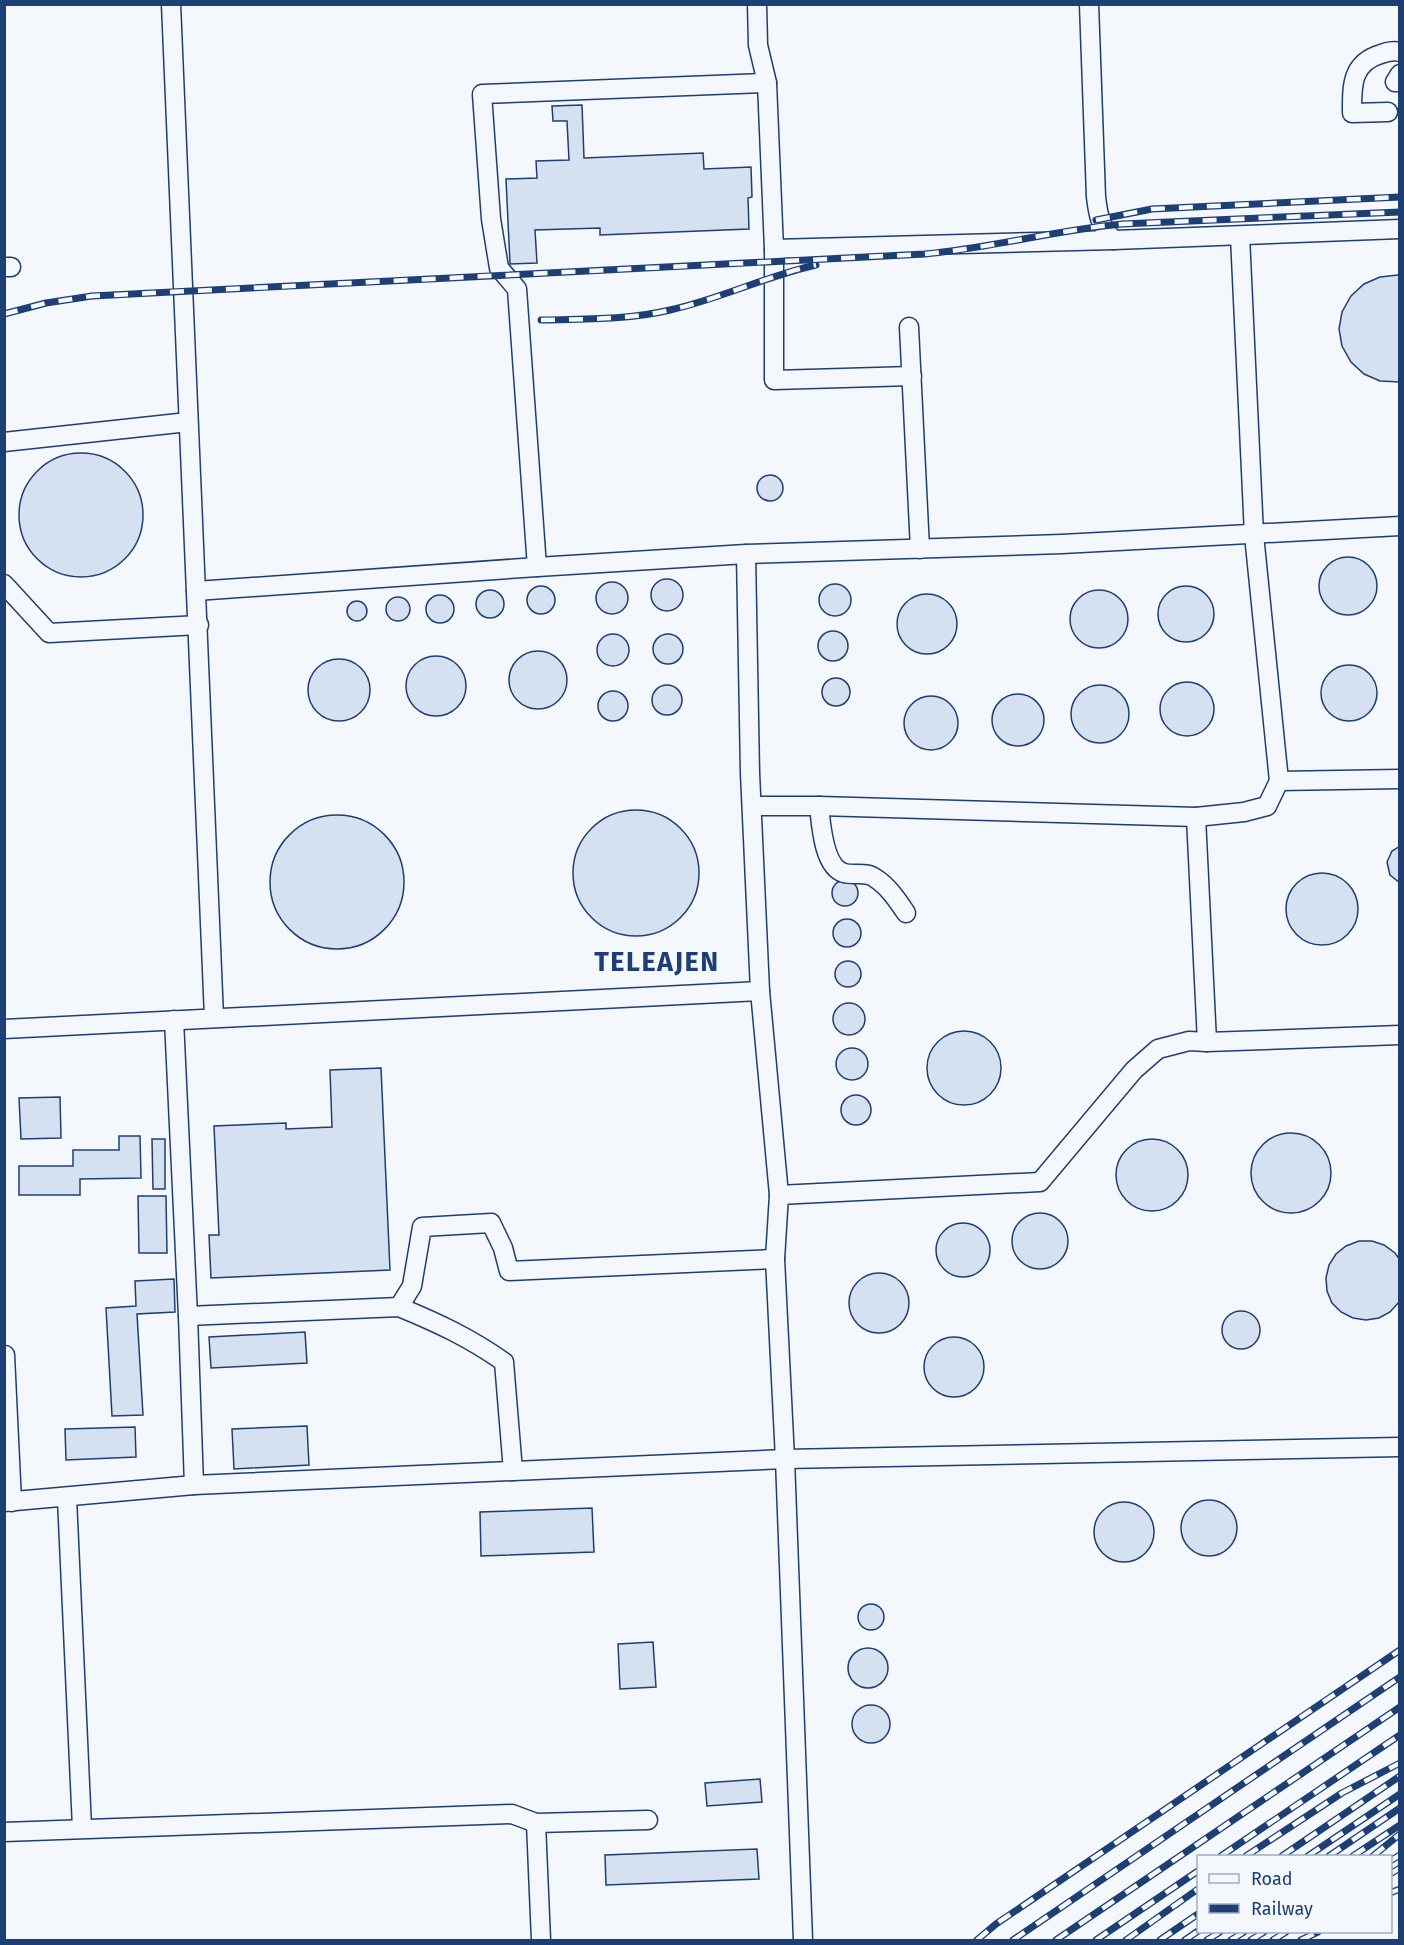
<svg xmlns="http://www.w3.org/2000/svg" width="1404" height="1945" font-family="'Fira Sans',sans-serif">
	<style>
		.building { fill: #d5e0f0; stroke: #1d3f73; stroke-width: 1.5 }
		.lines { fill: none; stroke-linecap: round; stroke-linejoin: round }
		.minor-casing { stroke: #1d3f73; stroke-width: 21 }
		.minor { stroke: #f4f7fb; stroke-width: 18 }
		.rail-casing { stroke: #1d3f73; stroke-width: 7 }
		.rail { stroke: #f4f7fb; stroke-width: 4.5; stroke-dasharray: 14; stroke-linecap: butt }
		.labels { text-anchor: middle; dominant-baseline: central; stroke-width: 4.5; stroke-linejoin: round; paint-order: stroke }
		.district-label { font-size: 27px; font-weight: bold; letter-spacing: 1.5px; fill: #1d3f73; stroke: #f4f7fb }
	</style>
	<rect width="100%" height="100%" fill="#f4f7fb"/>
	<!-- building -->
	<g class="building">
		<path d="M582,105L584,158L703,153L704,169L751,167L752,197L748,198L749,229L600,235V228L535,230L537,263L510,264L506,179L537,178L536,161L569,160L567,121H553L552,106Z"/>
		<path d="M1398,275L1400,276V382L1380,381L1364,374L1351,362L1342,346L1339,329L1342,312L1351,296L1364,284L1380,277Z"/>
		<circle cx="81" cy="515" r="62"/>
		<circle cx="770" cy="488" r="13"/>
		<circle cx="1348" cy="586" r="29"/>
		<circle cx="667" cy="595" r="16"/>
		<circle cx="612" cy="598" r="16"/>
		<circle cx="835" cy="600" r="16"/>
		<circle cx="1186" cy="614" r="28"/>
		<circle cx="541" cy="600" r="14"/>
		<circle cx="490" cy="604" r="14"/>
		<circle cx="1099" cy="619" r="29"/>
		<circle cx="927" cy="624" r="30"/>
		<circle cx="440" cy="609" r="14"/>
		<circle cx="398" cy="609" r="12"/>
		<circle cx="357" cy="611" r="10"/>
		<circle cx="833" cy="646" r="15"/>
		<circle cx="668" cy="649" r="15"/>
		<circle cx="613" cy="650" r="16"/>
		<circle cx="538" cy="680" r="29"/>
		<circle cx="436" cy="686" r="30"/>
		<circle cx="339" cy="690" r="31"/>
		<circle cx="1349" cy="693" r="28"/>
		<circle cx="836" cy="692" r="14"/>
		<circle cx="1187" cy="709" r="27"/>
		<circle cx="667" cy="700" r="15"/>
		<circle cx="1100" cy="714" r="29"/>
		<circle cx="613" cy="706" r="15"/>
		<circle cx="1018" cy="720" r="26"/>
		<circle cx="931" cy="723" r="27"/>
		<circle cx="636" cy="873" r="63"/>
		<circle cx="337" cy="882" r="67"/>
		<path d="M1400,846V883L1390,875L1387,862L1392,851Z"/>
		<circle cx="1322" cy="909" r="36"/>
		<circle cx="845" cy="893" r="13"/>
		<circle cx="847" cy="933" r="14"/>
		<circle cx="848" cy="974" r="13"/>
		<circle cx="849" cy="1019" r="16"/>
		<circle cx="964" cy="1068" r="37"/>
		<circle cx="852" cy="1064" r="16"/>
		<path d="M381,1068L390,1270L211,1278L209,1235H219L214,1126L286,1123V1129L332,1127L330,1070Z"/>
		<circle cx="856" cy="1110" r="15"/>
		<path d="M60,1097L61,1138L21,1139L19,1098Z"/>
		<circle cx="1291" cy="1173" r="40"/>
		<path d="M119,1136H140L141,1178L80,1179V1195H19V1166H73V1150H119Z"/>
		<path d="M152,1139H165V1189H153Z"/>
		<circle cx="1152" cy="1175" r="36"/>
		<path d="M138,1196H166L167,1253H139Z"/>
		<circle cx="1040" cy="1241" r="28"/>
		<circle cx="963" cy="1250" r="27"/>
		<path d="M1359,1241H1372L1384,1245L1395,1253L1400,1260V1301L1390,1312L1379,1318L1366,1320L1353,1318L1341,1312L1332,1303L1327,1291L1326,1278L1329,1265L1336,1254L1346,1246Z"/>
		<circle cx="879" cy="1303" r="30"/>
		<path d="M174,1279L175,1312L137,1314L143,1415L112,1416L106,1308L136,1306L135,1281Z"/>
		<circle cx="1241" cy="1330" r="19"/>
		<path d="M305,1332L307,1363L211,1368L209,1337Z"/>
		<circle cx="954" cy="1367" r="30"/>
		<path d="M307,1426L309,1465L234,1469L232,1429Z"/>
		<path d="M135,1427L136,1457L66,1460L65,1429Z"/>
		<circle cx="1209" cy="1528" r="28"/>
		<circle cx="1124" cy="1532" r="30"/>
		<path d="M592,1508L594,1552L481,1556L480,1512Z"/>
		<circle cx="871" cy="1617" r="13"/>
		<path d="M653,1642L656,1687L620,1689L618,1644Z"/>
		<circle cx="868" cy="1668" r="20"/>
		<circle cx="871" cy="1724" r="19"/>
		<path d="M760,1779L762,1802L707,1806L705,1783Z"/>
		<path d="M757,1849L759,1879L606,1885L605,1855Z"/>
	</g>
	<g class="lines">
		<!-- minor casing -->
		<g class="minor-casing">
			<g id="minor">
				<path d="M171,4L214,1017"/>
				<path d="M757,4L758,45L767,83L774,249V380L912,376"/>
				<path d="M1089,4L1096,197C1098,214 1100,227 1114,240"/>
				<path d="M1400,74L1395,82H1400"/>
				<path d="M1388,112L1352,113C1352,86 1351,63 1381,54C1387,52 1393,50 1400,52"/>
				<path d="M774,249L1114,240L1400,229"/>
				<path d="M4,267H11"/>
				<path d="M909,327L920,549"/>
				<path d="M4,442L188,422"/>
				<path d="M746,554L750,773L760,991L779,1195L775,1259L785,1459L803,1940"/>
				<path d="M537,567L517,289L499,268L491,219L482,94L767,83"/>
				<path d="M4,584L49,633L199,625"/>
				<path d="M196,591L537,567L746,554L1062,544L1400,526"/>
				<path d="M1279,781L1400,779"/>
				<path d="M752,806H819L1196,817L1244,812L1267,806L1279,781L1254,535L1240,236"/>
				<path d="M819,806C821,823 823,867 844,873C854,876 866,871 875,878C888,886 898,901 906,913"/>
				<path d="M1196,817L1207,1042"/>
				<path d="M174,1020L188,1316L194,1485"/>
				<path d="M4,1029L760,991"/>
				<path d="M779,1195L1040,1182L1134,1070L1158,1049L1189,1041L1207,1042L1400,1035"/>
				<path d="M399,1307L412,1286L422,1227L491,1223L503,1248L509,1271L775,1259"/>
				<path d="M188,1316L399,1307C438,1323 470,1338 504,1362L513,1471"/>
				<path d="M5,1355L12,1502"/>
				<path d="M67,1498L82,1828"/>
				<path d="M4,1502L194,1485L785,1459L1400,1447"/>
				<path d="M536,1823L541,1940"/>
				<path d="M4,1832L512,1814L536,1823L648,1820"/>
			</g>
		</g>
		<!-- minor -->
		<use href="#minor" class="minor"/>
		<!-- rail casing -->
		<g class="rail-casing">
			<g id="rail">
				<path d="M1096,220L1152,209L1400,197"/>
				<path d="M4,314L46,303L92,296L925,254C991,248 1056,230 1122,224L1400,212"/>
				<path d="M541,320C584,319 628,320 670,310C720,299 766,276 816,265"/>
				<path d="M1221,1856L1400,1735"/>
				<path d="M1246,1856L1342,1793L1400,1763"/>
				<path d="M1282,1856L1400,1776"/>
				<path d="M1308,1856L1400,1794"/>
				<path d="M1329,1856L1400,1808"/>
				<path d="M1353,1856L1400,1825"/>
				<path d="M1373,1856L1400,1834"/>
				<path d="M1390,1861L1400,1855"/>
				<path d="M1390,1874L1400,1868"/>
				<path d="M1390,1893L1400,1889"/>
				<path d="M977,1940L996,1924L1030,1901L1400,1650"/>
				<path d="M1013,1940L1400,1677"/>
				<path d="M1056,1940L1400,1707"/>
				<path d="M1096,1940L1198,1871"/>
				<path d="M1126,1940L1198,1889"/>
				<path d="M1160,1940L1198,1914"/>
				<path d="M1185,1940L1198,1931"/>
				<path d="M1207,1940L1220,1932"/>
				<path d="M1231,1940L1244,1932"/>
				<path d="M1251,1940L1264,1932"/>
				<path d="M1273,1940L1286,1932"/>
				<path d="M1301,1940L1318,1932"/>
			</g>
		</g>
		<!-- rail -->
		<use href="#rail" class="rail"/>
	</g>
	<g class="labels">
		<!-- district labels -->
		<g class="district-label">
			<text x="657" y="962">TELEAJEN</text>
		</g>
	</g>
	<!-- border -->
	<rect width="1404" height="1945" fill="none" stroke="#1d3f73" stroke-width="12"/>
	<!-- legend -->
	<rect x="1197" y="1855" width="195" height="78" fill="#f4f7fb" stroke="#9eadc5" stroke-width="1.5"/>
	<rect x="1209" y="1874" width="30" height="9" fill="#f4f7fb" stroke="#9eadc5" stroke-width="1.5"/>
	<text x="1251" y="1885" font-size="18" fill="#1d3f73">Road</text>
	<rect x="1209" y="1904" width="30" height="9" fill="#1d3f73" stroke="#9eadc5" stroke-width="1.5"/>
	<text x="1251" y="1915" font-size="18" fill="#1d3f73">Railway</text>
</svg>
